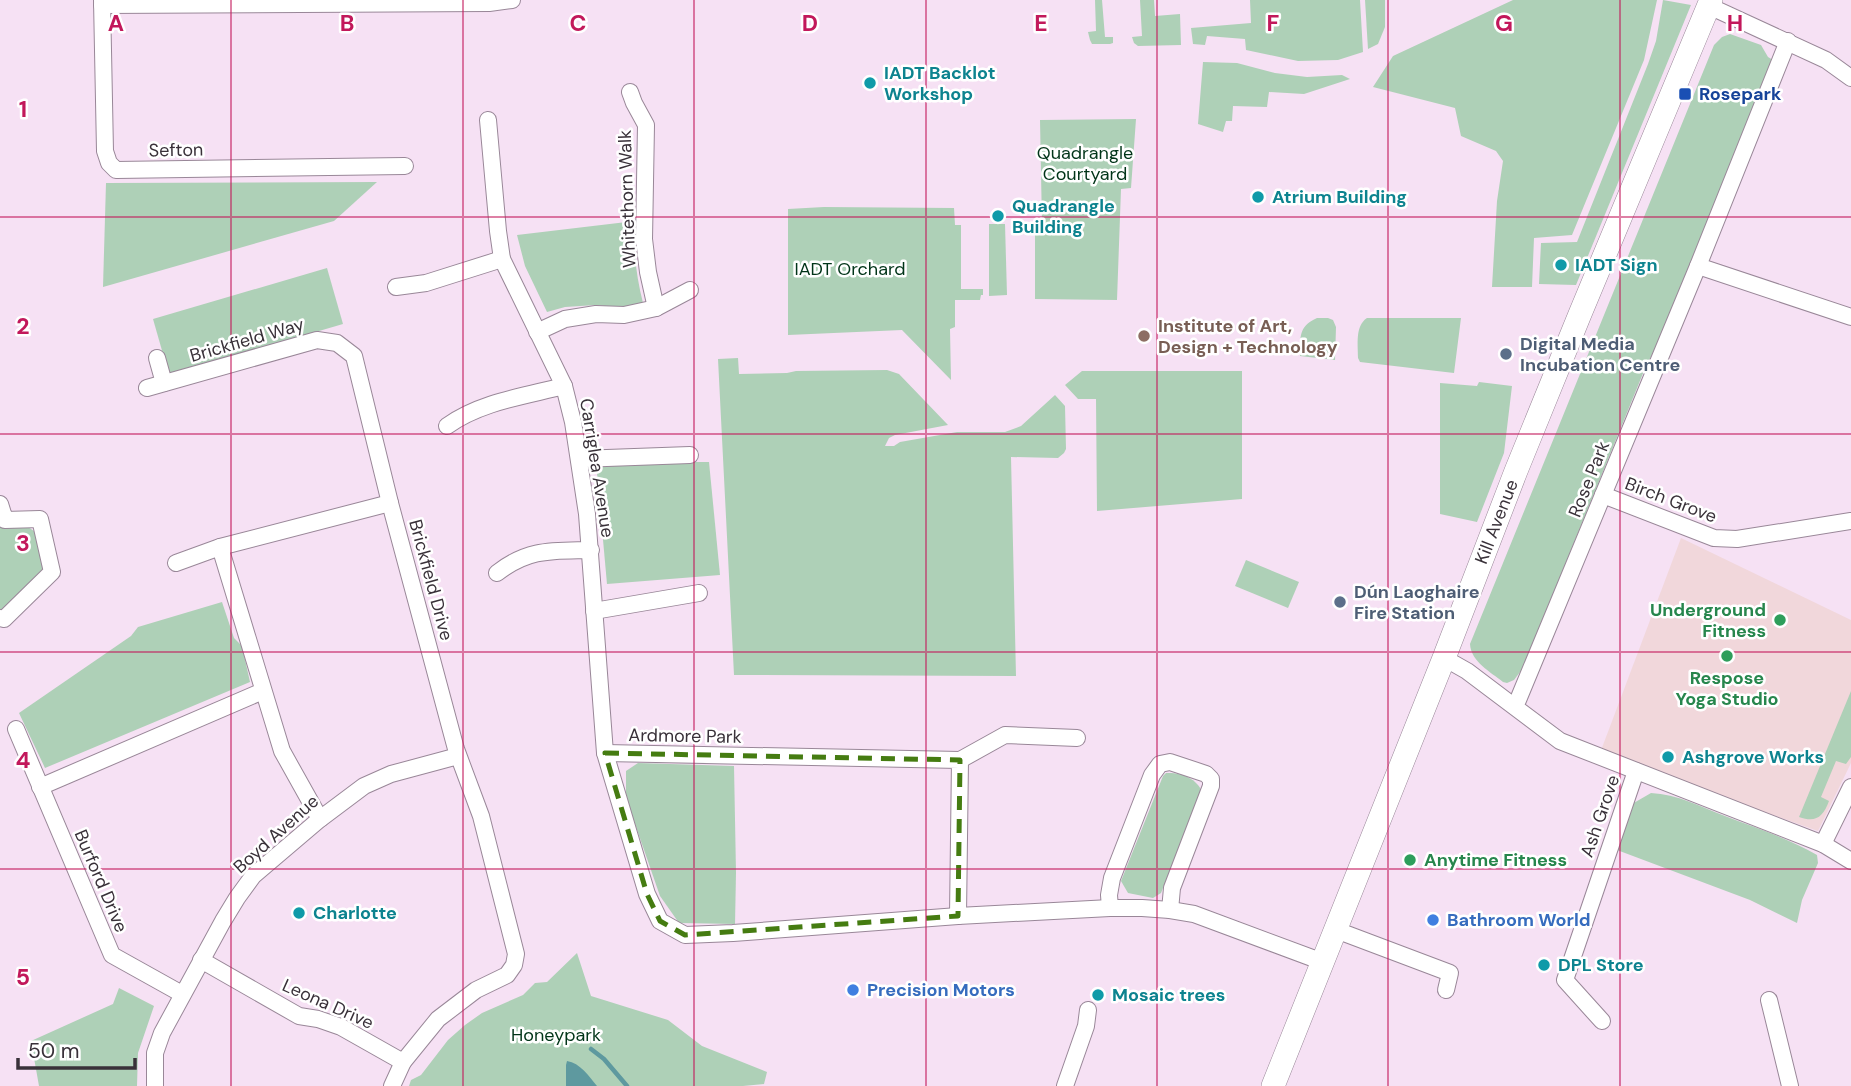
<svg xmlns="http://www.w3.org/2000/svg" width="1851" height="1086" font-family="'DM Sans',sans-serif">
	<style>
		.industrial { fill: #f1d7db }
		.green { fill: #aed0b7 }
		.water { fill: #5e999f }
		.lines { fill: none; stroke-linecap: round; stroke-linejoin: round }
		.stream { stroke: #5e999f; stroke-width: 4.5 }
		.street-casing { stroke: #998798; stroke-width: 18 }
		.secondary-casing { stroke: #998798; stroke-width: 24 }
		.street { stroke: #fff; stroke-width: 16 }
		.secondary { stroke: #fff; stroke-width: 23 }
		.marked { fill: none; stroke: #457c11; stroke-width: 5; stroke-dasharray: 14 9; stroke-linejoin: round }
		.grid { fill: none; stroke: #c2185b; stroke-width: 2; stroke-opacity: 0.55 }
		.culture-dot { fill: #0f9aa8; stroke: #fff; stroke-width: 2.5 }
		.transit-dot { fill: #1a4fb4; stroke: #fff; stroke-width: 2.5 }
		.education-dot { fill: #8d6e63; stroke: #fff; stroke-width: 2.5 }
		.service-dot { fill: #5c6f8a; stroke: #fff; stroke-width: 2.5 }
		.leisure-dot { fill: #2e9e5b; stroke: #fff; stroke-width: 2.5 }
		.shop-dot { fill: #3f7fe0; stroke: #fff; stroke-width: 2.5 }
		.labels { text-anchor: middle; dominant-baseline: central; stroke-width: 5; stroke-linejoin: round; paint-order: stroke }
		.culture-label { font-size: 18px; font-weight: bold; fill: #0d838f; stroke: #fff; text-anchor: start }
		.transit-label { font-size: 18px; font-weight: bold; fill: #164399; stroke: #fff; text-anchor: start }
		.street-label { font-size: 18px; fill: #393139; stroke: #fff }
		.park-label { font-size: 18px; fill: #003418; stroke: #fff }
		.education-label { font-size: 18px; font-weight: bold; fill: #785e54; stroke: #fff; text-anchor: start }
		.service-label { font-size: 18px; font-weight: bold; fill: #4e5e75; stroke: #fff; text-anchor: start }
		.leisure-label { font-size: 18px; font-weight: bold; fill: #27864d; stroke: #fff; text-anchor: end }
		.shop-label { font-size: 18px; font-weight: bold; fill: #366cbe; stroke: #fff; text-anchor: start }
		.grid-label { font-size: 23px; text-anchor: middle; font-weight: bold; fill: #c2185b; stroke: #fff; stroke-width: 5; stroke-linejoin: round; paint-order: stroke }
	</style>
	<rect width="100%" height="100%" fill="#f6e1f4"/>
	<!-- industrial -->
	<path class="industrial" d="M1681,538L1851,620V763L1818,831L1600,753Z"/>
	<!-- green -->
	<g class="green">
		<path d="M1095,0H1102L1105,37H1113V43L1110,44H1092L1090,40L1088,32L1096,31Z"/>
		<path d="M1140,0H1154L1155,16L1180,14L1181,45L1138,46L1134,43L1132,37L1142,36Z"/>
		<path d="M1250,0H1360L1363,52L1338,60L1298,61L1246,50L1245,39L1207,36L1205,45L1193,44L1191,28L1251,23Z"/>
		<path d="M1365,0H1385V27L1378,44L1368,49Z"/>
		<path d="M1513,0H1657L1644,60L1572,235L1534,238L1532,287H1492L1497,201L1503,161L1496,151L1461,136L1455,108L1373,87L1393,56Z"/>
		<path d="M1663,0L1691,5L1576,285L1539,284L1541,243L1577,242L1648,64L1656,41Z"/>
		<path d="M1730,34L1761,45L1768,57L1773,60L1670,320L1646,366L1523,668L1514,680L1507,683L1503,682C1491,672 1471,662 1470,644L1714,45L1722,37Z"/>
		<path d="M1203,62L1237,63L1275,73L1307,77L1342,75L1350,79L1304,94L1269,92L1267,107L1233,106L1232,121H1226L1223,132L1198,124Z"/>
		<path d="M1136,119L1131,188L1121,189L1117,300L1035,299V226L1042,225L1040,120Z"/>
		<path d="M377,182L334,221L103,287L106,183Z"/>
		<path d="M824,207L954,208L955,225H961V289H983V295H981L980,300H955V327L950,329L951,380L902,330L788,335V209Z"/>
		<path d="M635,221C633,250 636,275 643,303L622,308L596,305L565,307L547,312L525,266L517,235Z"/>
		<path d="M1005,224L1007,295L989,296V224Z"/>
		<path d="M327,268L343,324L169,375L153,319Z"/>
		<path d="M1317,318H1328L1333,320L1336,327L1335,360L1300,356C1301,338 1297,327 1317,318Z"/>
		<path d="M1367,318H1461L1454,373L1360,362L1358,358C1358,344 1355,326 1367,318Z"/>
		<path d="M738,358L739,374L787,373L796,371L887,370L899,374L948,425L895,435L889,438L885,446H894L900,442L957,432H1005L1021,426L1055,395L1065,406L1066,449L1064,453L1058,458L1011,457L1016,676L734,675L718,359Z"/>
		<path d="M1082,371H1242V499L1097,511L1096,399H1078L1065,385Z"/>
		<path d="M1479,382L1512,386L1504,453L1477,522L1440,514V383L1477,386Z"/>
		<path d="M596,462H709L720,575L607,584Z"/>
		<path d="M24,526C42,530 43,551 47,566L0,611V527Z"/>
		<path d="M1246,560L1299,582L1288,608L1235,586Z"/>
		<path d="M222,602L234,638L242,646L250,682L45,768L19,713L131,636L138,627Z"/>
		<path d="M1851,691V757L1846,764L1836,761L1821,797L1829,801C1823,817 1816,823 1799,817Z"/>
		<path d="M638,763L734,766L736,873L735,924L679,923L660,896L626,798V771Z"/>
		<path d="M1166,773C1180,772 1197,778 1202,792L1161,893L1153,898L1128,893L1121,881L1163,776Z"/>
		<path d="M1651,793C1677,794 1701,807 1725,816C1756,828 1788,838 1817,855L1818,863L1802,900L1797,923L1750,900L1617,850L1632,804Z"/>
		<path d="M577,953L591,996L668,1020L702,1046L767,1072L764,1084L743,1086H409L411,1080L421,1075L448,1040L465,1025L482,1013L523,995L535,983L547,982Z"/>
		<path d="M119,988L154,1006L138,1053L137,1086H39L31,1041L113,1004Z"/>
	</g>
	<!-- water -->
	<path class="water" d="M567,1061C580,1063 589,1076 597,1086H566V1065Z"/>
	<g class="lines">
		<!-- stream -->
		<path class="stream" d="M591,1049L604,1059L627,1086"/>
		<!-- street casing -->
		<g class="street-casing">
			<g id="street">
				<path d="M102,0L105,151L109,163L116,170L405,166"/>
				<path d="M102,5L489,3L512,0"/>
				<path d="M1709,6L1826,60L1851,78"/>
				<path d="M630,92L634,103L646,125L644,239L648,272L656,308"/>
				<path d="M488,120L498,231L502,259L564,386L573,422L587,514L605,753L647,894L660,921L685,935L733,933L958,916L1110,908H1142L1170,910L1194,914L1323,962"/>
				<path d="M1698,266L1851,317"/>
				<path d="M396,287L426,283L502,259"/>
				<path d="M537,332L565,319L596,314L624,315L656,308L690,290"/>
				<path d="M157,358L164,383"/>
				<path d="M147,388L317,340L337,343L354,356L390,503"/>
				<path d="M447,426C480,402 525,396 564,386"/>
				<path d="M579,459L690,455"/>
				<path d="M1603,495L1714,538L1737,539L1851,521"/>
				<path d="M0,504L5,520L40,519L52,572L4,619L0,618"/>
				<path d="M176,563L220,547"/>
				<path d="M497,573C529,548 553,551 591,550"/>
				<path d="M594,611L699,593"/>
				<path d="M1444,658L1467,671L1560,741L1823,844L1851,861"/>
				<path d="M1514,705L1518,700L1698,266L1788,41"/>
				<path d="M16,729L112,955L182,994"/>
				<path d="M605,753L960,760L958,916"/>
				<path d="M960,760L1005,735L1077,738"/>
				<path d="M40,787L263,691"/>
				<path d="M320,819L282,751L220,547L390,503L456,749L481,816L516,954L514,965L507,975L476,990L438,1019L403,1062L392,1086"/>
				<path d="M1823,844L1851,787"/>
				<path d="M1110,908L1109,895L1112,878L1152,775L1160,764L1170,762L1206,774L1211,779V786L1172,888L1170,910"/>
				<path d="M1336,930L1450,973L1446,990"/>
				<path d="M201,960L299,1016L318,1019L341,1027L403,1062"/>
				<path d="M1769,1000L1790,1086"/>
				<path d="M1602,1021L1565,980L1636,771"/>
				<path d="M155,1086V1053L162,1033L223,921L237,898L253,876L320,819L364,786L391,774L458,756"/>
				<path d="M1065,1086L1086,1026L1088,1010"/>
			</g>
		</g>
		<!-- secondary casing -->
		<g class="secondary-casing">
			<g id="secondary">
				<path id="s1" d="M1273,1086L1444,658L1516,471L1580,314L1711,0"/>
			</g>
		</g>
		<!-- street -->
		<use href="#street" class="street"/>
		<!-- secondary -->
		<use href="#secondary" class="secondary"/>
	</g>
	<!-- marked area -->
	<path class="marked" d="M605,753L960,760L958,916L685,935L660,921L647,894Z"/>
	<!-- grid -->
	<path class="grid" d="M231,0V1086M463,0V1086M694,0V1086M926,0V1086M1157,0V1086M1388,0V1086M1620,0V1086M0,217H1851M0,434H1851M0,652H1851M0,869H1851"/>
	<!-- markers -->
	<g class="culture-dot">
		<circle cx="870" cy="83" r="7"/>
		<circle cx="1258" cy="197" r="7"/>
		<circle cx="998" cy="216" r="7"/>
		<circle cx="1561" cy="265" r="7"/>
		<circle cx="1668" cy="757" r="7"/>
		<circle cx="299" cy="913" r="7"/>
		<circle cx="1544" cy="965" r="7"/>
		<circle cx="1098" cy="995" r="7"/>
	</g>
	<rect class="transit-dot" x="1678" y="87" width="14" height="14" rx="3.5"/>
	<circle class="education-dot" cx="1144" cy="336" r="7"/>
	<g class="service-dot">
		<circle cx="1506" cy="354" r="7"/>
		<circle cx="1340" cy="602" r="7"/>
	</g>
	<g class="leisure-dot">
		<circle cx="1780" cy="620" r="7"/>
		<circle cx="1727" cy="656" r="7"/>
		<circle cx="1410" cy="860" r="7"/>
	</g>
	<g class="shop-dot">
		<circle cx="1433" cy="920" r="7"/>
		<circle cx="853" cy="990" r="7"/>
	</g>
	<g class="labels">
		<!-- culture labels -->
		<g class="culture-label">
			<text x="884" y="73">IADT Backlot<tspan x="884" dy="21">Workshop</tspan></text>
			<text x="1272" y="197">Atrium Building</text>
			<text x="1012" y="206">Quadrangle<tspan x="1012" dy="21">Building</tspan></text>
			<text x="1575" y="265">IADT Sign</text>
			<text x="1682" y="757">Ashgrove Works</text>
			<text x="313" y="913">Charlotte</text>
			<text x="1558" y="965">DPL Store</text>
			<text x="1112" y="995">Mosaic trees</text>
		</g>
		<!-- transit labels -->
		<g class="transit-label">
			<text x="1699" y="94">Rosepark</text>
		</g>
		<!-- street labels -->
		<g class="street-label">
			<text transform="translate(176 150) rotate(-1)">Sefton</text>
			<text transform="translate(627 199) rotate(-92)">Whitethorn Walk</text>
			<text transform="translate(247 340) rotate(-16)">Brickfield Way</text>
			<text transform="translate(597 468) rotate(81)">Carriglea Avenue</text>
			<text transform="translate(1589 479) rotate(-68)">Rose Park</text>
			<text transform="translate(1671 500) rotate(21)">Birch Grove</text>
			<text stroke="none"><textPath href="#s1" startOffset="607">Kill Avenue</textPath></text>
			<text transform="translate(431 580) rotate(75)">Brickfield Drive</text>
			<text transform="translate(685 736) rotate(1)">Ardmore Park</text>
			<text transform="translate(1600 816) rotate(-71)">Ash Grove</text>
			<text transform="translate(276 834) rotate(-42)">Boyd Avenue</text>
			<text transform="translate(101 881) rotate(67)">Burford Drive</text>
			<text transform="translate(328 1004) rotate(24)">Leona Drive</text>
		</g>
		<!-- park labels -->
		<g class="park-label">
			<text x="1085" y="153">Quadrangle<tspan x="1085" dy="21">Courtyard</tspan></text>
			<text x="850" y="269">IADT Orchard</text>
			<text x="556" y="1035">Honeypark</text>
		</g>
		<!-- education labels -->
		<g class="education-label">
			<text x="1158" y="326">Institute of Art,<tspan x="1158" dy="21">Design + Technology</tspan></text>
		</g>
		<!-- service labels -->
		<g class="service-label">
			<text x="1520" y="344">Digital Media<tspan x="1520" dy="21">Incubation Centre</tspan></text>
			<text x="1354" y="592">Dún Laoghaire<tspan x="1354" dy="21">Fire Station</tspan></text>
		</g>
		<!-- leisure labels -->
		<g class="leisure-label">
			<text x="1766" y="610">Underground<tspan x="1766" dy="21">Fitness</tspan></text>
			<text x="1727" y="678" text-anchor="middle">Respose<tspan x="1727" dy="21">Yoga Studio</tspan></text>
			<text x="1424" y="860" text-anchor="start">Anytime Fitness</text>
		</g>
		<!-- shop labels -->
		<g class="shop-label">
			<text x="1447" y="920">Bathroom World</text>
			<text x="867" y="990">Precision Motors</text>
		</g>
	</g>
	<g class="grid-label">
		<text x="116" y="31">A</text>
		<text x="347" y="31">B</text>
		<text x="578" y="31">C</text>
		<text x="810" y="31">D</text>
		<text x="1041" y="31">E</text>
		<text x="1273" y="31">F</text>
		<text x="1504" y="31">G</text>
		<text x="1735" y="31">H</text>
		<text x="23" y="117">1</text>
		<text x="23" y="334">2</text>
		<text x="23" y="551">3</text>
		<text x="23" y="768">4</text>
		<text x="23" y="985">5</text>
	</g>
	<!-- scale -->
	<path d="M18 1058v10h117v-10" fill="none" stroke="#393139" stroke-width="3.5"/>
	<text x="28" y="1058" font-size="21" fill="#393139" stroke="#ffffff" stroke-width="5" paint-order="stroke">50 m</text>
</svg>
